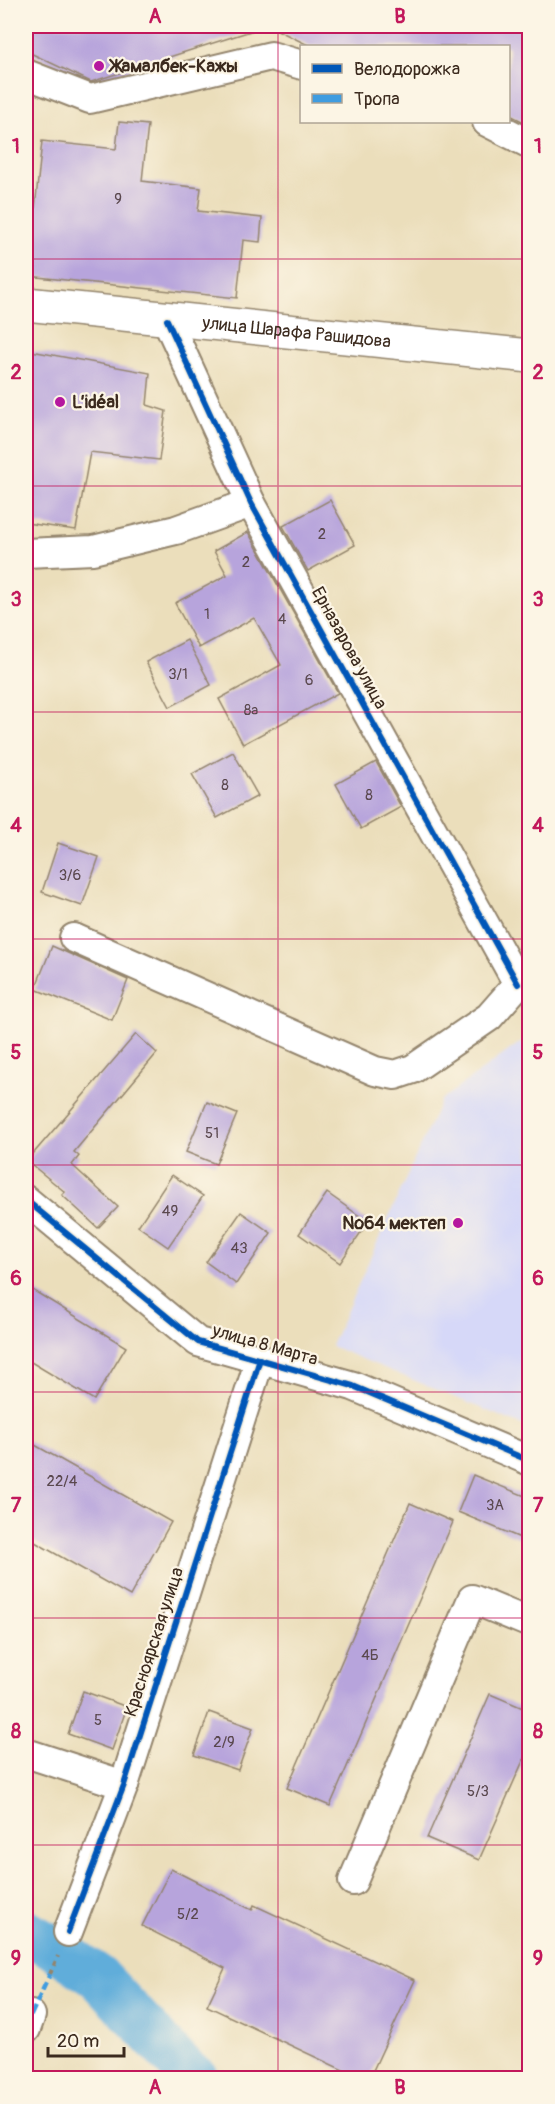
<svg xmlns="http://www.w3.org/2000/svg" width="555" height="2104" font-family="Pangolin,sans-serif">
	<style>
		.built { fill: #d6d8f8 }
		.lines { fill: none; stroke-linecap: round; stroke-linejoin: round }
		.river { stroke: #61adda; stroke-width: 45 }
		.building { fill: #b7a4dc }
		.minor-casing { stroke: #93846c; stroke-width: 32 }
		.major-casing { stroke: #93846c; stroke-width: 36 }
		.path { stroke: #93846c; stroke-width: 4; stroke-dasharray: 4.5 4.5; stroke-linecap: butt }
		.minor { stroke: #fff; stroke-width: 28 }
		.major { stroke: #fff; stroke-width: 33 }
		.quiet { stroke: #3f9ce0; stroke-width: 4.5; stroke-dasharray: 9 4.5; stroke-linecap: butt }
		.cycleway-casing { stroke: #fcf5e5; stroke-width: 10 }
		.cycleway { stroke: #0057b8; stroke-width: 6 }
		.grid { fill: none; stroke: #c2185b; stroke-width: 1.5; stroke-opacity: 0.55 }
		.poi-dot { fill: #b5179e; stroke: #fcf5e5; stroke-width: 2 }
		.labels { text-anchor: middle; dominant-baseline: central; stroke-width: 4.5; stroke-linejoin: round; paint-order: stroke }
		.number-label { font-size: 15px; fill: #5a484e }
		.poi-label { font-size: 18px; font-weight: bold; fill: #3b2a1e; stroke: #fcf5e5; text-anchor: start }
		.street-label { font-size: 18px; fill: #3b2a1e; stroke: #fcf5e5 }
		.neatline { fill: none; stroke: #c2185b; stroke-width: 2 }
		.grid-label { font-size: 20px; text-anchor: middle; font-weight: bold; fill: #c2185b }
	</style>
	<rect width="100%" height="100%" fill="#fcf5e5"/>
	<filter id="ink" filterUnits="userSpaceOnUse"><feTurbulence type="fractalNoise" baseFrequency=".0167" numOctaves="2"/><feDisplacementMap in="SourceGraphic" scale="12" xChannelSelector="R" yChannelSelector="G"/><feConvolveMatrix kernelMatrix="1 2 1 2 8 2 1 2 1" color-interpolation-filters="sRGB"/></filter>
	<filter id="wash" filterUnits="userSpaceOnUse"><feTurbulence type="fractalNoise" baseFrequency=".008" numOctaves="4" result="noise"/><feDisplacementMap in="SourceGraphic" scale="24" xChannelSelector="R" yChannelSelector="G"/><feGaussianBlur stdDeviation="1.35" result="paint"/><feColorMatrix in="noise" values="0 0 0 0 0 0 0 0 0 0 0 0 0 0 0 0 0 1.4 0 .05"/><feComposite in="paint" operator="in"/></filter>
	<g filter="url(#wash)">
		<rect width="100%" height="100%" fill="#ebdebb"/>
		<!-- built -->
		<path class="built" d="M529,1036V1428L331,1346L441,1100Z"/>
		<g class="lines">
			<!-- river -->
			<path class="river" d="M26,1932L58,1950L98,1977L187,2072L196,2078"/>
		</g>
		<g id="blocks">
			<!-- building -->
			<g class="building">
				<path d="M26,26H253L254,30L91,82L26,51Z"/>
				<path d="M269,26H530V125L508,114V46H310Z"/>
				<path d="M119,122L148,125L142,181L201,188L198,211L262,218L260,242L243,240L237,298L28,276L42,141L116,149Z"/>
				<path d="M26,350L150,373L147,405L166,411L159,460L90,452L76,530L26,523Z"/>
				<path d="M330,500L355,545L308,571L283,526Z"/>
				<path d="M248,532L338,693L243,744L219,699L281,665L254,618L199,648L175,603L227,575L214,551Z"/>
				<path d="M187,640L211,685L170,707L146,662Z"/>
				<path d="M233,752L258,796L217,818L192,774Z"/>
				<path d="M376,762L401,807L361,829L336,784Z"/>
				<path d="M58,843L99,857L82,906L42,892Z"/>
				<path d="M52,946L128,980L112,1020L35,989Z"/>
				<path d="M136,1034L157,1053L74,1152L79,1156L72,1165L118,1207L98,1228L62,1195L65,1192L27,1161Z"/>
				<path d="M207,1102L237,1114L216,1164L186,1152Z"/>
				<path d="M172,1175L203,1196L168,1247L138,1226Z"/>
				<path d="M327,1193L368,1222L340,1263L299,1234Z"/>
				<path d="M241,1212L271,1233L236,1284L206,1262Z"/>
				<path d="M26,1286L126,1347L94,1400L26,1359Z"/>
				<path d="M26,1440L171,1522L130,1596L26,1537Z"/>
				<path d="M473,1475L530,1498V1542L458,1512Z"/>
				<path d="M410,1503L453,1522L330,1806L287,1788Z"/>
				<path d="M83,1691L127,1707L112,1750L68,1734Z"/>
				<path d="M490,1694L530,1711V1745L479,1860L427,1838Z"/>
				<path d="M209,1712L253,1728L238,1770L194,1755Z"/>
				<path d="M171,1869L252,1910L254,1905L415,1980L369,2079H362L207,2006L225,1968L142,1926Z"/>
			</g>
		</g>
	</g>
	<g filter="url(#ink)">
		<use href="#blocks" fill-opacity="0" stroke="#93846c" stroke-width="1.5"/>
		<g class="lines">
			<!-- minor casing -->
			<g class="minor-casing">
				<g id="minor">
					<path d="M26,74L90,99L271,56L302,65"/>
					<path d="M487,122L530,144"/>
					<path d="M26,553L93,550L176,530L251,503"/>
					<path d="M74,938L375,1071L395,1075L413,1069L489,1017L518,984L251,503L167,320"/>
					<path d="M26,1200L198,1342L353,1386L530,1461"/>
					<path d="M26,1753L124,1785"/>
					<path d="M353,1881L472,1599L530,1623"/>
					<path d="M68,1932L124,1785L260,1359"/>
					<path d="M26,2029L31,2015"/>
				</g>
			</g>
			<!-- major casing -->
			<g class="major-casing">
				<g id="major">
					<path id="s1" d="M26,304L530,356"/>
				</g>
			</g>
			<!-- path -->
			<path class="path" d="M50,1974L58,1956"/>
			<!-- minor -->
			<use href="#minor" class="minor"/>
			<!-- major -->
			<use href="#major" class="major"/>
			<!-- quiet -->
			<path class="quiet" d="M31,2015L50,1974"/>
			<!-- cycleway casing -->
			<g class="cycleway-casing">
				<g id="cycleway">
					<path d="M167,320L251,503L518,984"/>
					<path d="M26,1200L198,1342L353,1386L530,1461"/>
					<path d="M68,1932L124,1785L260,1359"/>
				</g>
			</g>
			<!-- cycleway -->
			<use href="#cycleway" class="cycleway"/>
		</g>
	</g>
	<!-- grid -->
	<path class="grid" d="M278,26V2078M26,259H530M26,486H530M26,712H530M26,939H530M26,1165H530M26,1392H530M26,1618H530M26,1845H530"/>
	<!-- markers -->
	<g class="poi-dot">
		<circle cx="99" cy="66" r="6"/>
		<circle cx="60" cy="402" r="6"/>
		<circle cx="458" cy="1223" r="6"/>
	</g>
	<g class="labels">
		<!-- number labels -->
		<g class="number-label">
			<text x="118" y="199">9</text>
			<text x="322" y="534">2</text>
			<text x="246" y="562">2</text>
			<text x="207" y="614">1</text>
			<text x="282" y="619">4</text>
			<text x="178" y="674">3/1</text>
			<text x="309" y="680">6</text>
			<text x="251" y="710">8а</text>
			<text x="225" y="785">8</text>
			<text x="369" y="795">8</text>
			<text x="70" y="875">3/6</text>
			<text x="212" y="1133">51</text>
			<text x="170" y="1211">49</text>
			<text x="239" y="1248">43</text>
			<text x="62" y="1481">22/4</text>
			<text x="495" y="1505">3А</text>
			<text x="370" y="1655">4Б</text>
			<text x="98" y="1720">5</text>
			<text x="224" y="1742">2/9</text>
			<text x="478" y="1791">5/3</text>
			<text x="188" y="1914">5/2</text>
		</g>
		<!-- poi labels -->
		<g class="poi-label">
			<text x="111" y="66">Жамалбек-Кажы</text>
			<text x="72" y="402">L’idéal</text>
			<text x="446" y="1223" text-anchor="end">№64 мектеп</text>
		</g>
		<!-- street labels -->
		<g class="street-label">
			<text stroke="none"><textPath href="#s1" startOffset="272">улица Шарафа Рашидова</textPath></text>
			<text transform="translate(349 648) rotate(61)">Ерназарова улица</text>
			<text transform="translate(265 1345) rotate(16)">улица 8 Марта</text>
			<text transform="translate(154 1642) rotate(-72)">Красноярская улица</text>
		</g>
	</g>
	<!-- margin -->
	<rect width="555" height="2104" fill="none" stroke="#fcf5e5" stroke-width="66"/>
	<!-- legend -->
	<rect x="300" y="45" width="210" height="78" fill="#fcf5e5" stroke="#afa495" stroke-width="1.5"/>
	<rect x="312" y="64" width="30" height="9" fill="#0057b8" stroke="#afa495" stroke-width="1.5"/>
	<text x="354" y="75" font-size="18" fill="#3b2a1e">Велодорожка</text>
	<rect x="312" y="94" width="30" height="9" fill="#3f9ce0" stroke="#afa495" stroke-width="1.5"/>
	<text x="354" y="105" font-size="18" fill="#3b2a1e">Тропа</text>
	<!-- scale -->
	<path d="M48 2047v9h76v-9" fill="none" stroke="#3b2a1e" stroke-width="3"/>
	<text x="57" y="2047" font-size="18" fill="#3b2a1e" stroke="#fcf5e5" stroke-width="4.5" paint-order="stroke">20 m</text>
	<rect x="33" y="33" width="489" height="2038" class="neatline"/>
	<g class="grid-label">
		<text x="155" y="23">A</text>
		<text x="400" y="23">B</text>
		<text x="16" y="153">1</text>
		<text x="538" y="153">1</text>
		<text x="16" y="379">2</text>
		<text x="538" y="379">2</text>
		<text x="16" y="606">3</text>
		<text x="538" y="606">3</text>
		<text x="16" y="832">4</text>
		<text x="538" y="832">4</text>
		<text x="16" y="1059">5</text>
		<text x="538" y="1059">5</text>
		<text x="16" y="1285">6</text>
		<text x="538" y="1285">6</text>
		<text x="16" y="1512">7</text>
		<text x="538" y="1512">7</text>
		<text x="16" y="1738">8</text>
		<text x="538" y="1738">8</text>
		<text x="16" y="1965">9</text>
		<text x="538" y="1965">9</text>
		<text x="155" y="2094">A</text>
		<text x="400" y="2094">B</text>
	</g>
</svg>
